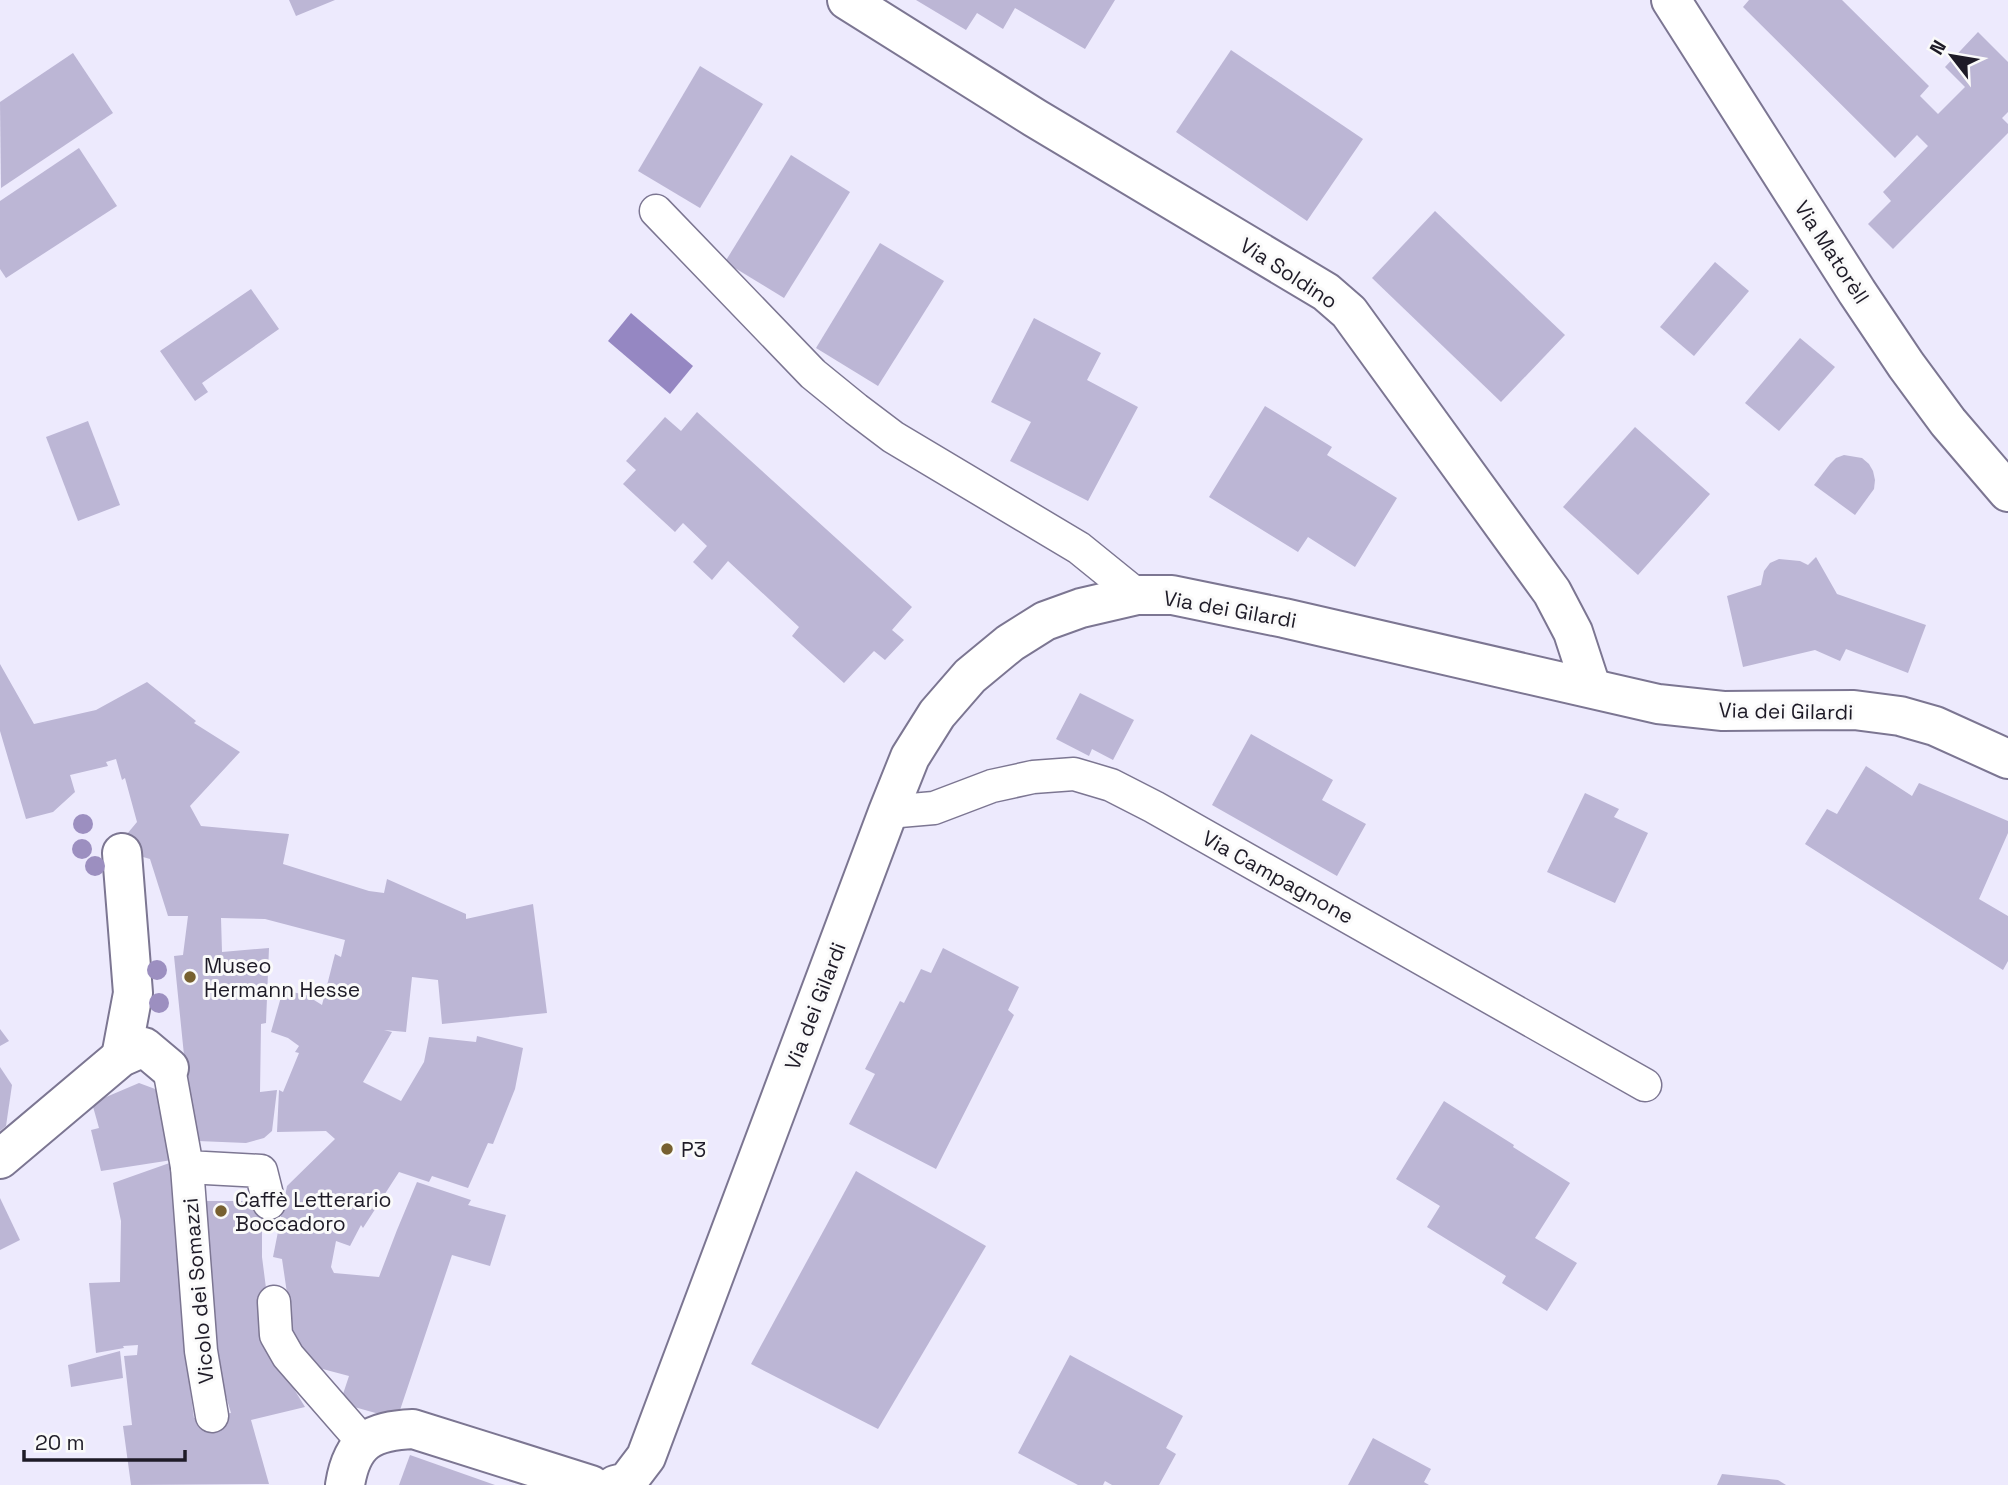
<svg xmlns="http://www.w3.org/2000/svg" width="2008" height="1485" font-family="'Space Grotesk',sans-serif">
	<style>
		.water { fill: #9587c2 }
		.building { fill: #bcb6d5 }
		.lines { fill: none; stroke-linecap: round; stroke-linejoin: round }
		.service-casing { stroke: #7c7692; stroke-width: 35 }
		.minor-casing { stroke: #7c7692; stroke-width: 42 }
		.service { stroke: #fff; stroke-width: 32 }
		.minor { stroke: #fff; stroke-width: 38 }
		.tree { fill: #9c8fc0 }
		.poi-dot { fill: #776030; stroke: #fafafa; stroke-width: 2.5 }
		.labels { text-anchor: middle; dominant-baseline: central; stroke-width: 6; stroke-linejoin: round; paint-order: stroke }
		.street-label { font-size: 21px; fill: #1e1b27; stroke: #fafafa }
		.poi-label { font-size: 21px; fill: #1e1b27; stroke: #fafafa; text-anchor: start }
	</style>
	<rect width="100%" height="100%" fill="#edeafd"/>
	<!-- water -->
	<path class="water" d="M631,313L693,366L670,394L608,341Z"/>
	<!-- building -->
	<g class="building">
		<path d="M289,0H335L296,16Z"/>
		<path d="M916,0H1115L1085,49L1015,8L1003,29L977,13L966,30Z"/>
		<path d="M1749,0H1842L1929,86L1920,96L1938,114L1965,87L1945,67L1978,32L2008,62V112L2002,118L2008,124V133L1893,249L1868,224L1891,201L1883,192L1928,146L1917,135L1895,158L1743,7Z"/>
		<path d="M1231,50L1363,139L1307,221L1176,132Z"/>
		<path d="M73,53L113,113L1,188L0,102Z"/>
		<path d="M700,66L763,104L700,208L638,171Z"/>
		<path d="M79,148L117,206L6,278L0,269V201Z"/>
		<path d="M791,155L850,192L784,298L725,262Z"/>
		<path d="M1435,211L1565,335L1501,402L1372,278Z"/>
		<path d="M880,243L944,281L878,386L816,348Z"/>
		<path d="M1715,262L1749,291L1694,356L1660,327Z"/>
		<path d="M251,289L279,329L202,383L208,392L195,401L160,351Z"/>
		<path d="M1034,318L1101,353L1087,380L1138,407L1088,501L1010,461L1031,422L991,402Z"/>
		<path d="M1800,338L1835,367L1779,431L1745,403Z"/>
		<path d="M1265,406L1332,447L1327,455L1397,498L1355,567L1308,537L1298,552L1209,497Z"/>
		<path d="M697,412L912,607L892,630L904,640L885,660L874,651L844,683L792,636L799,627L728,561L712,580L693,562L707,546L683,523L675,532L623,484L636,470L626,461L665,417L681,431Z"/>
		<path d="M88,421L120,505L78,521L46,437Z"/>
		<path d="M1635,427L1710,494L1638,575L1563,507Z"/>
		<path d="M1844,455L1862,458L1869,464L1873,471L1875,480L1874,489L1855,515L1814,485L1830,464L1836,458Z"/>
		<path d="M1816,557L1837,594L1926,625L1908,673L1846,649L1840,661L1815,650L1743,667L1727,596L1761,585L1764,571L1770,563L1779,559L1800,561L1808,565Z"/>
		<path d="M0,664L34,724L96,710L147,682L196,721L194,723L240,752L190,806L201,826L289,834L283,864L369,891L384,893L387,879L466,914V919L533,904L547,1013L442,1024L438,980L412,977L406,1032L384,1030L392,1032L363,1082L401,1101L424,1062L429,1037L476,1042L477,1036L523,1048L515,1089L493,1144L488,1143L468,1188L432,1176L429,1182L399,1172L363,1228L361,1225L350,1246L336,1241L331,1267L334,1273L379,1277L397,1230L417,1182L471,1200L468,1205L506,1215L490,1266L452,1255L397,1419L340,1403L349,1376L300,1363L283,1301L288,1300L282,1259L273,1257L287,1186L335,1139L326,1131L277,1132L279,1090L283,1092L299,1053L295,1052L299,1046L288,1038L271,1032L283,990L306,995L322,1005L335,954L341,957L345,940L265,919L221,918L222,952L269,948L266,1023L261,1024L260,1092L277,1090L272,1131L264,1138L246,1143L198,1141L185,1065L174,956L183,955L188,916H168L150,859L136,855L127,834L137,822L125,778L122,780L116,759L106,762L108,766L70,775L75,792L53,812L26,819L0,731Z"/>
		<path d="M1080,693L1134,720L1113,760L1092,749L1089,756L1056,739Z"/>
		<path d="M1251,734L1333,780L1322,800L1366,824L1337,876L1212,805Z"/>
		<path d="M1866,766L1912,796L1919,783L2008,821V833L1979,899L2008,916V961L2003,970L1805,844L1827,809L1837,814Z"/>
		<path d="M1585,793L1619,809L1614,817L1648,833L1615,903L1547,872Z"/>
		<path d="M943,948L1019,987L1008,1010L1014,1015L936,1169L849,1124L875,1074L865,1069L900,1001L904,1003L921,969L931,973Z"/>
		<path d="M0,1029L9,1041L0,1046Z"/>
		<path d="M0,1067L12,1085L6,1126L0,1131Z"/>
		<path d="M139,1083L166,1093L172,1160L101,1171L91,1130L99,1128L92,1103Z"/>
		<path d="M1444,1101L1514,1145L1513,1147L1570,1183L1535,1238L1577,1263L1547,1311L1502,1283L1506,1276L1427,1227L1440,1206L1396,1179Z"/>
		<path d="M178,1160L184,1206V1345L194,1418L231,1413L219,1373L195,1201H262V1257L275,1358L305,1407L251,1420L269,1484L131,1485L123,1426L132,1425L124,1356L137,1355L138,1345L123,1346L124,1348L96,1353L89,1283L120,1282L121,1221L113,1183Z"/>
		<path d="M856,1171L986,1246L878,1429L751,1364Z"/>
		<path d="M0,1198L20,1240L0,1250Z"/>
		<path d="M120,1351L123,1378L71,1387L68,1365Z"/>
		<path d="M1070,1355L1183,1416L1166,1448L1176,1454L1159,1485H1112L1105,1481L1103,1485H1078L1018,1453Z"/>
		<path d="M1373,1438L1431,1469L1424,1482L1429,1485H1348Z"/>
		<path d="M410,1455L495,1485H399Z"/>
		<path d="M1722,1474L1778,1480L1786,1485H1717Z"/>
	</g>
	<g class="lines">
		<!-- service casing -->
		<g class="service-casing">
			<g id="service">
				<path d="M656,211L813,374L856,409L893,437L1079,548L1137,595"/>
				<path d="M888,812L934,808L992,786L1033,777L1074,774L1111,785L1154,807L1645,1085"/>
				<path d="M169,1068L187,1167L261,1171L269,1203"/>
				<path d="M187,1167L201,1351L212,1416"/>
				<path d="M274,1302L276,1335L288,1356L363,1442"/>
			</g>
		</g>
		<!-- minor casing -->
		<g class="minor-casing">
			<g id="minor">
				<path d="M847,0L1035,118L1326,292L1349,312L1552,592L1573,632L1591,687"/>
				<path d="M1671,0L1857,292L1906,365L1948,422L2008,492"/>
				<path d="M121,1057L133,993L122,853"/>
				<path d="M0,1159L121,1057L144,1047L169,1068"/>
				<path d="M345,1485C352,1441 371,1431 413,1429L591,1485"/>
				<path d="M615,1485L627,1482L646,1457L888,812L910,757L937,714L970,676L1010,643L1045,621L1081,608L1137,595H1172L1284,618L1658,704L1723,711L1854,710L1900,716L1935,726L2008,759"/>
			</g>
		</g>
		<!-- service -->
		<use href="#service" class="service"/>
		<!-- minor -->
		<use href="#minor" class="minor"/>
	</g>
	<!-- trees -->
	<g class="tree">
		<circle cx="83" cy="824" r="10"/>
		<circle cx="82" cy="849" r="10"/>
		<circle cx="95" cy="866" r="10"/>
		<circle cx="157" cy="970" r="10"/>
		<circle cx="159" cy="1003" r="10"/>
	</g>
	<!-- markers -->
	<g class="poi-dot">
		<circle cx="190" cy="977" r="7"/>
		<circle cx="667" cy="1149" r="7"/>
		<circle cx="221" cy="1211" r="7"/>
	</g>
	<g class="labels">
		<!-- street labels -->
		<g class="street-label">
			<text transform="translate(1832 252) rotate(57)">Via Matorèll</text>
			<text transform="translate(1289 273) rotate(33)">Via Soldino</text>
			<text transform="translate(1230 609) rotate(10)">Via dei Gilardi</text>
			<text transform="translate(1786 711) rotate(1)">Via dei Gilardi</text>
			<text transform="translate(1278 877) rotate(29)">Via Campagnone</text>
			<text transform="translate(815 1006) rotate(-69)">Via dei Gilardi</text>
			<text transform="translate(198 1291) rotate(-95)">Vicolo dei Somazzi</text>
		</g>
		<!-- poi labels -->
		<g class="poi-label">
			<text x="204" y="965">Museo<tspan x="204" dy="24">Hermann Hesse</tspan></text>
			<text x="681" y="1149">P3</text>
			<text x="235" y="1199">Caffè Letterario<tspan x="235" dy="24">Boccadoro</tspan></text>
		</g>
	</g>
	<!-- north arrow -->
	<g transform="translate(1952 56) rotate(301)" stroke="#fafafa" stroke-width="5" paint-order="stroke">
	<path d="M0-5L12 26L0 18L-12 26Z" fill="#1e1b27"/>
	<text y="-10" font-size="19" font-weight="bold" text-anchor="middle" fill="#1e1b27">N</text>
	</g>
	<!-- scale -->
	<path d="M24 1450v10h161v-10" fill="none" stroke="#1e1b27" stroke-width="3.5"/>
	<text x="35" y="1450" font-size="21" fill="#1e1b27" stroke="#fafafa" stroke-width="5" paint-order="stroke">20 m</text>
</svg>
